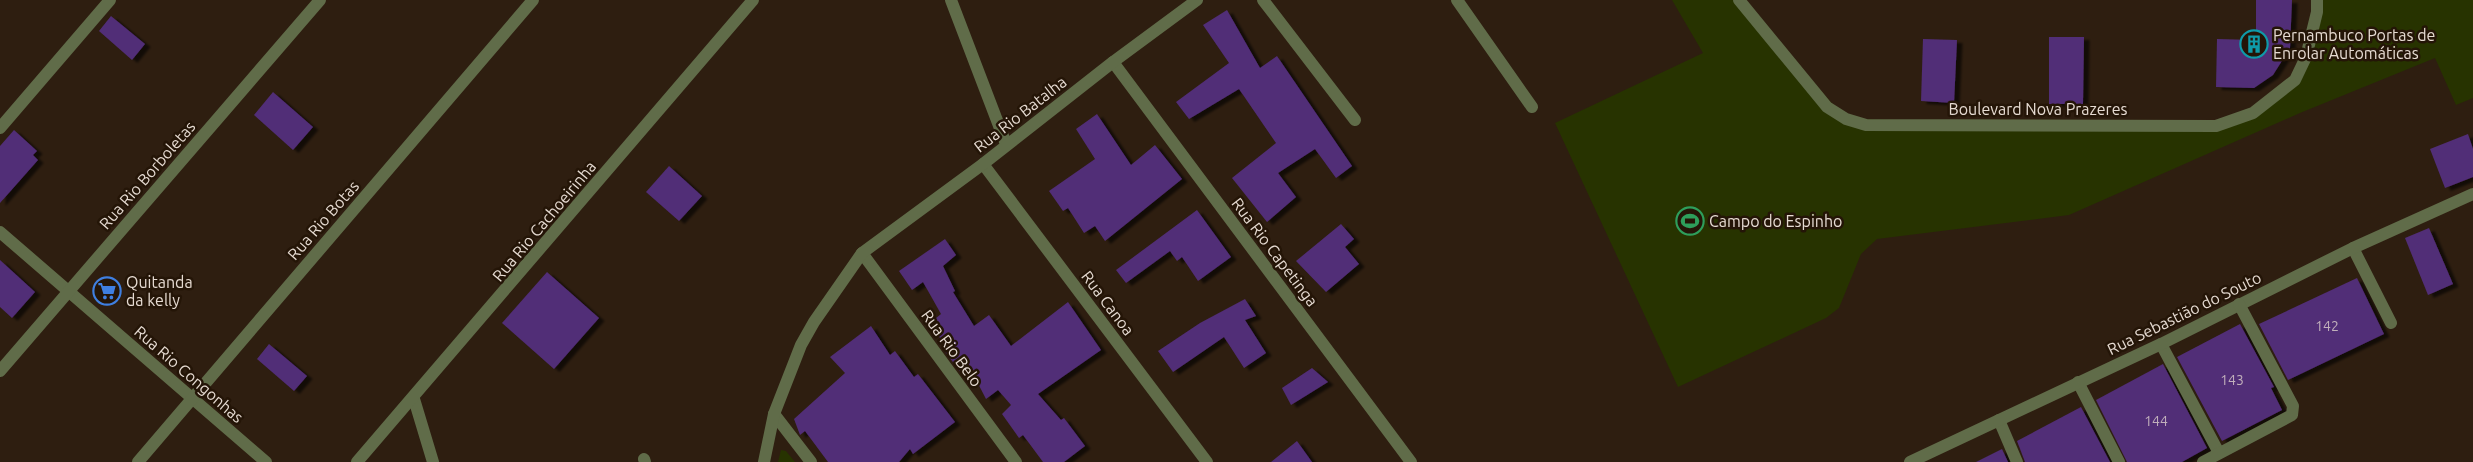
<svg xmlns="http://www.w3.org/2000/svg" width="2473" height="462" font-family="Ubuntu,sans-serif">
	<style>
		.green { fill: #273300 }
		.building { fill: #512d77; filter: url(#shadow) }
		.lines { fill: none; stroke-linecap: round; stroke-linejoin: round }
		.minor { stroke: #606c49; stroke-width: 12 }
		.labels { text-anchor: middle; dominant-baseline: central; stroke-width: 5; stroke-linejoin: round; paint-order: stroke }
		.number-label { font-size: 14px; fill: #c1b0bb }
		.poi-label { font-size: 16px; fill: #e6dbd2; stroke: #241507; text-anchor: start }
		.street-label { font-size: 16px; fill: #e6dbd2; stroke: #241507 }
	</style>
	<defs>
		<filter id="shadow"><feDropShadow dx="5.5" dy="3" stdDeviation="1" flood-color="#0009"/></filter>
	</defs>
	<rect width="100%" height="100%" fill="#2e1e10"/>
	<!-- green -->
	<g class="green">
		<path d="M1672,0H1739L1846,119L2216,126L2253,113L2295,80L2317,0H2473V98L2456,105L2435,58L2300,113L2069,215L1877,239L1861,254L1839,308L1826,318L1678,387L1555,123L1703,53Z"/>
		<path d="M781,450L786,451L795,462H778Z"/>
	</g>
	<!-- building -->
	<g class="building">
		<path d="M2256,0H2292L2290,48L2273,75L2254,88L2216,87L2217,39L2256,40Z"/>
		<path d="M1227,10L1260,68L1277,56L1352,166L1336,178L1315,149L1278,173L1296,197L1267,222L1232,178L1276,143L1239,89L1189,119L1176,102L1229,63L1203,25Z"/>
		<path d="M111,16L145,44L132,60L99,31Z"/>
		<path d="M2049,37H2084L2083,104H2049Z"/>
		<path d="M1923,39L1957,40L1954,103L1921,101Z"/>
		<path d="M273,92L313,127L293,150L254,115Z"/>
		<path d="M1097,114L1131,165L1155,145L1182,179L1105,241L1095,226L1084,233L1068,208L1063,211L1049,191L1095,159L1076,129Z"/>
		<path d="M14,130L37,151L33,155L38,160L0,203V146Z"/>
		<path d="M2468,134L2473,149V177L2445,188L2430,149Z"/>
		<path d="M669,166L702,196L679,221L646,192Z"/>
		<path d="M1197,210L1231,257L1198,281L1182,257L1177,261L1170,251L1126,283L1116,270Z"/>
		<path d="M1341,224L1354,239L1345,247L1359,264L1326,292L1296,261Z"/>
		<path d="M2429,228L2453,284L2428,295L2405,238Z"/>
		<path d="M945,239L956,255L943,266L955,291L953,292L974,326L989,315L1011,346L1068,302L1101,350L1038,394L1061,420L1064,418L1085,446L1064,462H1043L1023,435L1019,438L1002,414L1011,405L998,390L986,399L970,368L962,374L943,349L946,347L930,323L941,314L923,282L912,290L899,271Z"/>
		<path d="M0,260L35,292L12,318L0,307Z"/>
		<path d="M547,272L599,318L554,369L502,323Z"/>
		<path d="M2357,278L2384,334L2288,380L2259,324Z"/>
		<path d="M1245,299L1256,316L1245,320L1266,353L1244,368L1224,337L1173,372L1158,351L1200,323Z"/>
		<path d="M2240,324L2274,387L2271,388L2282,410L2222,441L2177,357Z"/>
		<path d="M871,326L890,355L895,351L914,377L918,374L955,422L913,454L910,449L899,462H828L805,431L800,435L794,419L845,373L830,357Z"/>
		<path d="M269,344L307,376L294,391L257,359Z"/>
		<path d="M2163,364L2207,448L2182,462H2127L2096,400Z"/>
		<path d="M1312,368L1328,382L1291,405L1282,388Z"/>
		<path d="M2081,407L2110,462H2025L2017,441Z"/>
		<path d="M1297,441L1312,462H1271Z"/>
		<path d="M2002,449L2008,462H1976Z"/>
	</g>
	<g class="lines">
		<!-- minor -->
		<g class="minor">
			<path d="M951,0L1006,144"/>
			<path d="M1263,0L1355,120"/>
			<path d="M1457,0L1532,107"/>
			<path d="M1739,0L1827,107L1846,119L1866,125L2216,126L2253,113L2295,80L2306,57L2317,12V0"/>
			<path d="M1113,62L1411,462"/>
			<path d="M0,128L110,0"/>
			<path d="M983,164L1207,462"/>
			<path d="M0,232L266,462"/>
			<path d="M2353,248L2391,323"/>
			<path d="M862,253L1016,462"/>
			<path d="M2161,344L2219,453"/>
			<path d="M0,371L320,0"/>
			<path d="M2078,382L2119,462"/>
			<path d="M414,399L433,462"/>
			<path d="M774,414L811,462"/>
			<path d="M1999,420L2017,462"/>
			<path d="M644,459L645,462"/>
			<path d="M138,462L533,0"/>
			<path d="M357,462L753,0"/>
			<path d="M764,462L774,414L801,345L814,322L862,253L983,164L1113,62L1197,0"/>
			<path d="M1910,462L2161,344L2353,248L2473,194"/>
			<path d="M2203,462L2292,415L2293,406L2239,304"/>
		</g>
	</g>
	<!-- icons -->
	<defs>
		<g id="building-ring" transform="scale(1.4375)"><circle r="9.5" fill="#241507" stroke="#0f9aa8" stroke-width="1.5"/><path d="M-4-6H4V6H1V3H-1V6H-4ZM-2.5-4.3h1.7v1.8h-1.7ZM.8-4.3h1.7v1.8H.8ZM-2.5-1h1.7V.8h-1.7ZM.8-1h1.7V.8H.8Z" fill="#0f9aa8"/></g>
		<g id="stadium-ring" transform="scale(1.4375)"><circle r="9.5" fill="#241507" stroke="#2e9e5b" stroke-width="1.5"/><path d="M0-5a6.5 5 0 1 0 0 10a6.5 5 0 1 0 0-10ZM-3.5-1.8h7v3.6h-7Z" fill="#2e9e5b"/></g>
		<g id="supermarket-ring" transform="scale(1.4375)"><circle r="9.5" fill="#241507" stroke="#3f7fe0" stroke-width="1.5"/><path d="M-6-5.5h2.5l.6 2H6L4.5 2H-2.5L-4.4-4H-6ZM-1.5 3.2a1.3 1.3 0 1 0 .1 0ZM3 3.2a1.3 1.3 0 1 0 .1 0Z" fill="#3f7fe0"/></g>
	</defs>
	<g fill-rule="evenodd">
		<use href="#building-ring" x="2254" y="44"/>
		<use href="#stadium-ring" x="1690" y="221"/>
		<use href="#supermarket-ring" x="107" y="291"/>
	</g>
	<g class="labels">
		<!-- number labels -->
		<g class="number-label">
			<text x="2327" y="326">142</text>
			<text x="2232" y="380">143</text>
			<text x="2156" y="421">144</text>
		</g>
		<!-- poi labels -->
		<g class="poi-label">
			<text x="2273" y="35">Pernambuco Portas de<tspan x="2273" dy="18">Enrolar Automáticas</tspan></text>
			<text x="1709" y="221">Campo do Espinho</text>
			<text x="126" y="282">Quitanda<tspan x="126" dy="18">da kelly</tspan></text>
		</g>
		<!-- street labels -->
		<g class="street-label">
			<text x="2038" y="109">Boulevard Nova Prazeres</text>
			<text transform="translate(1020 114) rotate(-38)">Rua Rio Batalha</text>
			<text transform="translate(147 175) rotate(-49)">Rua Rio Borboletas</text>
			<text transform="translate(323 220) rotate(-49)">Rua Rio Botas</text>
			<text transform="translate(544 221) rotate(-50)">Rua Rio Cachoeirinha</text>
			<text transform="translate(1275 252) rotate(53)">Rua Rio Capetinga</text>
			<text transform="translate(1108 303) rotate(53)">Rua Canoa</text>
			<text transform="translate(2184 313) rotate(-26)">Rua Sebastião do Souto</text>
			<text transform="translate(952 348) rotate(54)">Rua Rio Belo</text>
			<text transform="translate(189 374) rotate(41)">Rua Rio Congonhas</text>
		</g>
	</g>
</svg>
